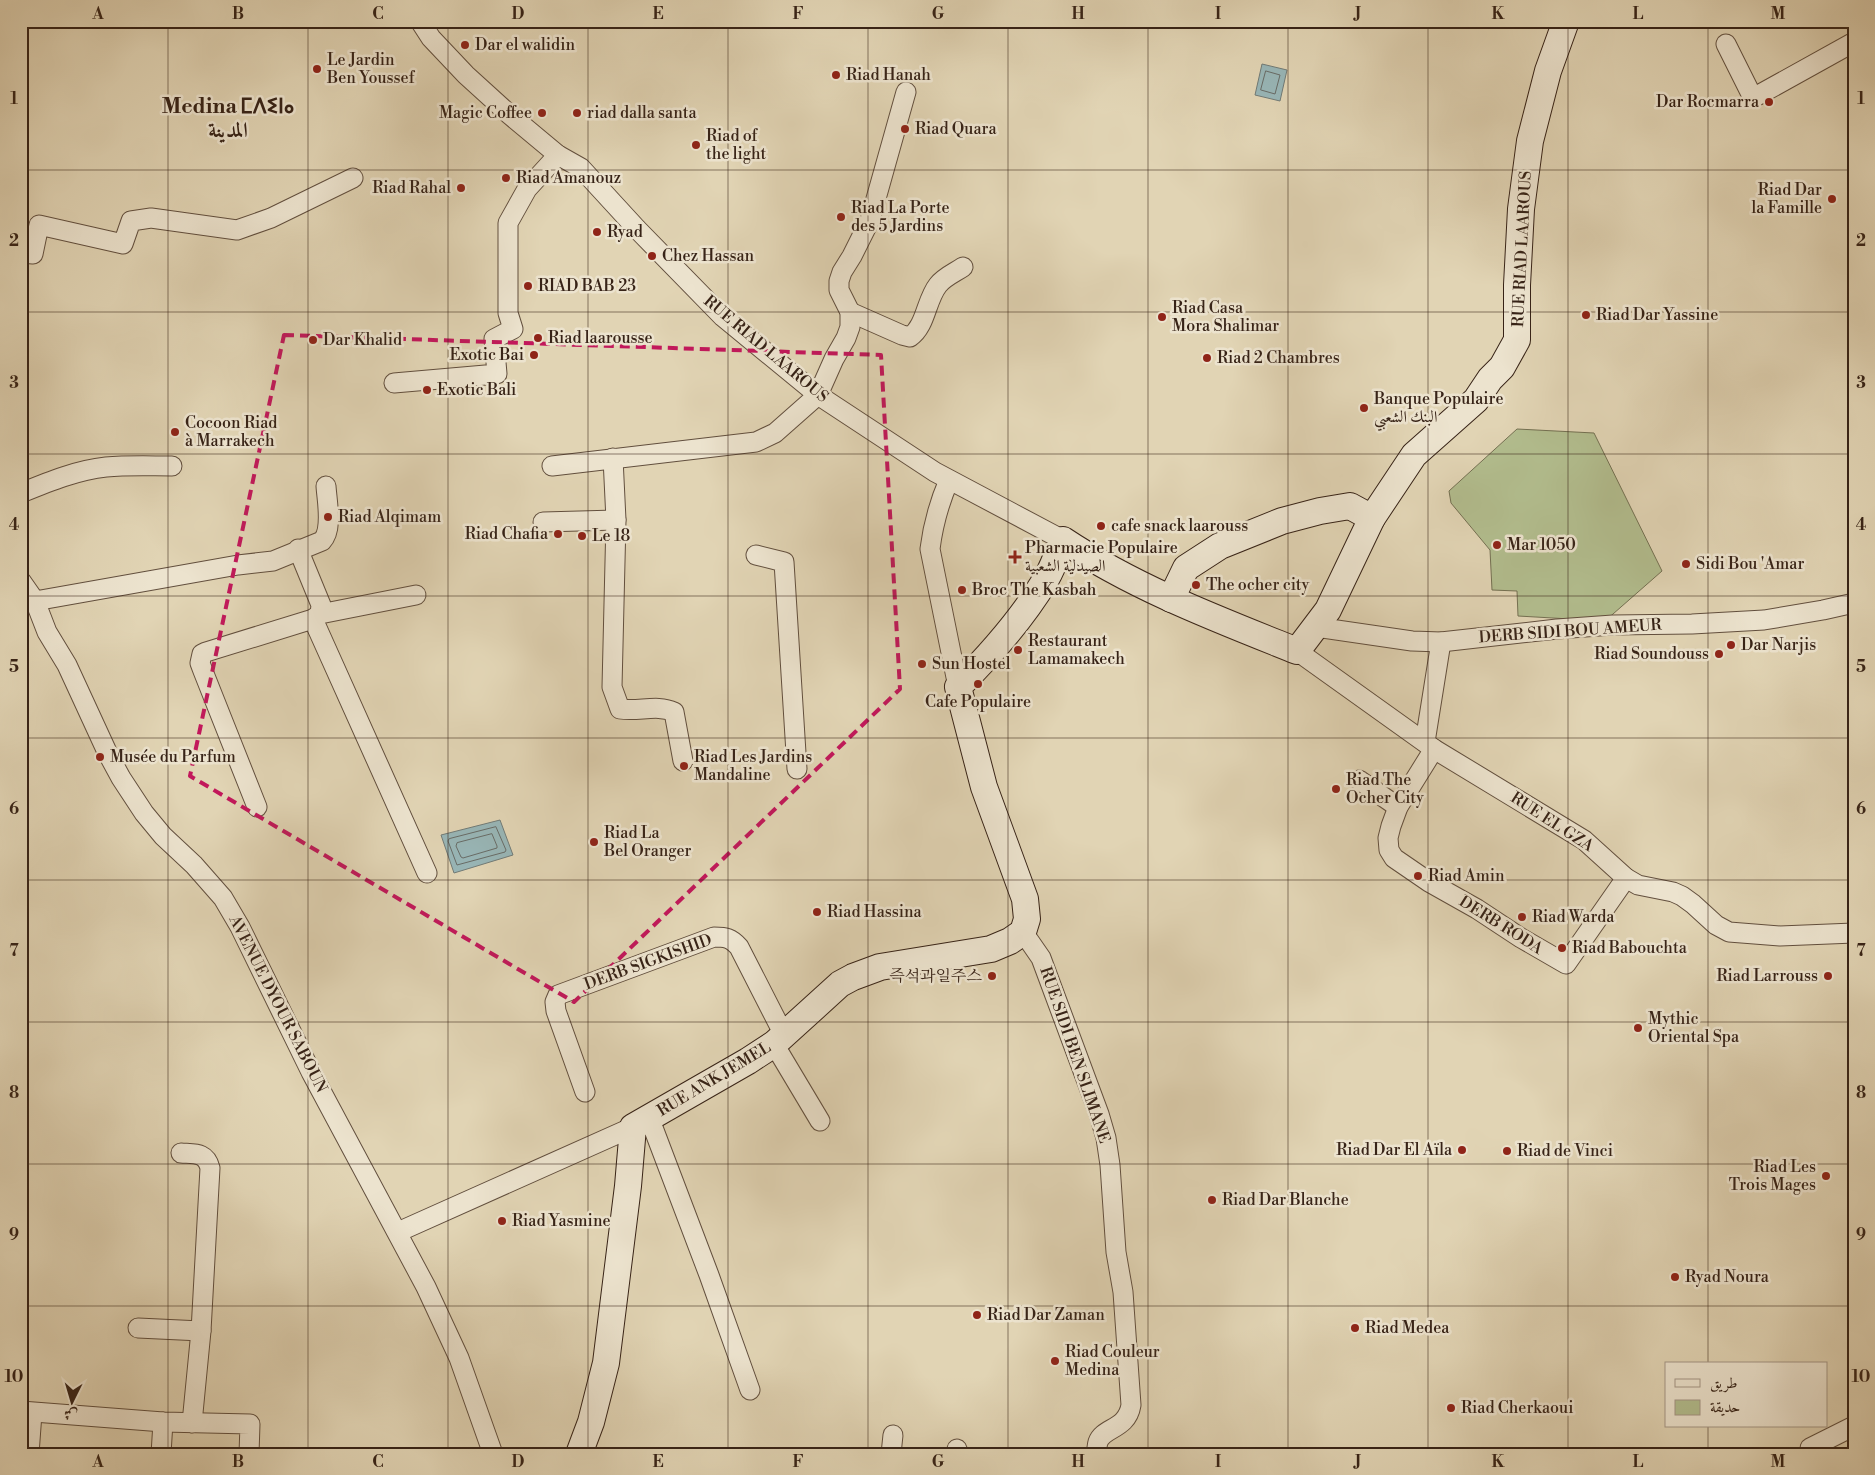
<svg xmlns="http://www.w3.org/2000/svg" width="1875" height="1475" font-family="'Libre Bodoni',Amiri,'Noto Serif KR','Noto Sans Tifinagh',serif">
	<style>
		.green { fill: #b2bd8e; stroke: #747052 }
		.water { fill: #98b6b7; stroke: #717b77 }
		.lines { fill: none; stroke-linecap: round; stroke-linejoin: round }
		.shore { stroke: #686c67; stroke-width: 1 }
		.street-casing { stroke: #624f3e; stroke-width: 21 }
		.secondary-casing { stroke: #372317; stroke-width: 28 }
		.street { stroke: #ece3ce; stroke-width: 19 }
		.secondary { stroke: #ece3ce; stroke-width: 26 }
		.marked { fill: none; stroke: #c2185b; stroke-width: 4; stroke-dasharray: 10 6; stroke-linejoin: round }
		.grid { fill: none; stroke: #372317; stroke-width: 1; stroke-opacity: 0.55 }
		.poi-dot { fill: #8f2418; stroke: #ece3ce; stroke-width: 2 }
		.labels { text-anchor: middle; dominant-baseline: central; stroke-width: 5; stroke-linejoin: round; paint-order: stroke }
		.poi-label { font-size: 16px; fill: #372317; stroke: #ece3ce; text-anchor: start }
		.street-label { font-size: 16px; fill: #372317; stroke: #ece3ce }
		.district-label { font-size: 21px; font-weight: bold; fill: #372317; stroke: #ece3ce }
		.neatline { fill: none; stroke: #372317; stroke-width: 2 }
		.grid-label { font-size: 16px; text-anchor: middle; font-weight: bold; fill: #372317 }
	</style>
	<rect width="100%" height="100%" fill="#e1d4b4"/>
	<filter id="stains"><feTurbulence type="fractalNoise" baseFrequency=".004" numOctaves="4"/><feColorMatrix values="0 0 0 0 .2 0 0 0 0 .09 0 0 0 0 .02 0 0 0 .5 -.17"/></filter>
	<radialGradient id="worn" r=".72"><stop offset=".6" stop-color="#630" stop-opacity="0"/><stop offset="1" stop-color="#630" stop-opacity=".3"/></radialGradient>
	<!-- green -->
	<path class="green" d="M1517,429L1594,433L1662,571L1605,621L1518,616L1517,591L1492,590L1490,550L1451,503L1449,491Z"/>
	<!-- water -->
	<g class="water">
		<path d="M1262,64L1287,70L1280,101L1255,95Z"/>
		<path d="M500,820L513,855L454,873L441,835Z"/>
	</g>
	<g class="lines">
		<!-- shore -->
		<g class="shore">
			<path d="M1266,71L1280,75L1275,94L1261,90Z"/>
			<path d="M496,827L506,850L505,852L457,865L448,841L449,839Z"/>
			<path d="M492,834L497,846V848L463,858L461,857L456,846L457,843Z"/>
		</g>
		<!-- street casing -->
		<g class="street-casing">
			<g id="street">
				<path d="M420,21L431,38L466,75L510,115L558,155L581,168L637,229L723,317L818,395L935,472L1063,540"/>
				<path d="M1726,44L1753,98L1854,42"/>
				<path d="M21,253L33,254L39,225L123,244L131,221L151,218L237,230L271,218L353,178"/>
				<path d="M850,312L902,335L910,337C926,326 926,300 938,285C944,277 954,273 963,267"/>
				<path d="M394,383L497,374L494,339L513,329L508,313V223L527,189L558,155"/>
				<path d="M613,458L616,520L612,687L620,709C639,712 657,704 674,712L683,761"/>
				<path d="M552,466L756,442L775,433L818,395L834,359L846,338L850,327V312L839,290V281L842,272L852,256L870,220L906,92"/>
				<path d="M949,480C939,503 933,525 930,549L958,687"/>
				<path d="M21,493C48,482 77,470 106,467C128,465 150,466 172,466"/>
				<path d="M543,522L616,520"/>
				<path d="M756,555L784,562L797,769"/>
				<path d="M21,581L35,601L47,632L67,665L108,754L121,778L144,813L163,836L194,865L223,898L240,927L311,1072L426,1287L459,1358L493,1454"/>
				<path d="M35,601L238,565L273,561L322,541C333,530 327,502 326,486"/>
				<path d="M320,614L416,595"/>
				<path d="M313,619L427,873"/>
				<path d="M1316,627L1412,641L1441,642L1557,629L1613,625L1692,624L1764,620L1823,610L1854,603"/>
				<path d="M1297,651L1434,749L1584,840L1626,878L1638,885L1673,892L1682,896L1693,904L1716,925L1729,932L1780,936L1854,933"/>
				<path d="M1425,742L1441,642"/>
				<path d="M1434,749L1398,807L1391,826L1388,838L1389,850L1394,858L1429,882L1477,909L1521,938L1566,964L1626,878"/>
				<path d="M1359,780L1398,807"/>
				<path d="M257,807L203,671L200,663L202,654L206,652L313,619L320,614L321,605L298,549"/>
				<path d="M1023,932L1041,958L1099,1114L1106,1138L1110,1165L1116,1252L1123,1292L1131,1405C1127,1430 1103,1427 1098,1442C1097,1445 1097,1450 1096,1454"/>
				<path d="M774,1044L820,1121"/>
				<path d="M585,1092L556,1011L555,1002L558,995L714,937C726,937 731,938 739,947L784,1035"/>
				<path d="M649,1117L709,1275L750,1390"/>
				<path d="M181,1153C195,1154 206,1152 210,1168L201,1331L192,1423"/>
				<path d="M398,1232L633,1127"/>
				<path d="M138,1328L201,1331"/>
				<path d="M21,1411L163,1422L250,1424L249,1454"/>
				<path d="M29,1454L32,1413"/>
				<path d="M161,1454L163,1422"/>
				<path d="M891,1454L893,1435"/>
				<path d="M956,1454L957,1449"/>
				<path d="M1813,1454L1810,1448L1854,1426"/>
			</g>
		</g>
		<!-- secondary casing -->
		<g class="secondary-casing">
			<g id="secondary">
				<path d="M1171,599L1186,568L1220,546L1282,521L1320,511L1350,506L1372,518"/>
				<path d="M579,1454L591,1422L606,1363L628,1186L633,1127L748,1061L774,1044L840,984L853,977L880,967L991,949L1010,941L1023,932L1027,919L1025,899L984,787L958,687C991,654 1022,619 1046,579C1053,567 1058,553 1063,540C1135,588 1217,619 1297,651L1328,610L1372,518L1414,455L1476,400L1490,379L1502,367L1517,340V285L1521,209L1530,141L1548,71L1566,21"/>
			</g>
		</g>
		<!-- street -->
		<use href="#street" class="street"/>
		<!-- secondary -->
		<use href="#secondary" class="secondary"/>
	</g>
	<!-- marked area -->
	<path class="marked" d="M284,335L881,355L900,689L574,1002L190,776Z"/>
	<!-- grid -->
	<path class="grid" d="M168,21V1454M308,21V1454M448,21V1454M588,21V1454M728,21V1454M868,21V1454M1008,21V1454M1148,21V1454M1288,21V1454M1428,21V1454M1568,21V1454M1708,21V1364M21,170H1854M21,312H1854M21,454H1854M21,596H1854M21,738H1854M21,880H1854M21,1022H1854M21,1164H1854M21,1306H1854M1708,1426V1454"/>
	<!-- markers -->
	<g class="poi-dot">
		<circle cx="465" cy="45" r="5"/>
		<circle cx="317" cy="69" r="5"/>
		<circle cx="836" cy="75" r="5"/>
		<circle cx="1769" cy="102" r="5"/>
		<circle cx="542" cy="113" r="5"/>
		<circle cx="577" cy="113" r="5"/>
		<circle cx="905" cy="129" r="5"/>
		<circle cx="696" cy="145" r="5"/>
		<circle cx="506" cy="178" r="5"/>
		<circle cx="461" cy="188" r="5"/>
		<circle cx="1832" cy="199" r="5"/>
		<circle cx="841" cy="217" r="5"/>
		<circle cx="597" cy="232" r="5"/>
		<circle cx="652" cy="256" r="5"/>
		<circle cx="528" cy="286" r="5"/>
		<circle cx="1586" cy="315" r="5"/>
		<circle cx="1162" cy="317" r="5"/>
		<circle cx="538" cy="338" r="5"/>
		<circle cx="313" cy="340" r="5"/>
		<circle cx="534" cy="355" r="5"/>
		<circle cx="1207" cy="358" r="5"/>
		<circle cx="427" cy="390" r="5"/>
		<circle cx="1364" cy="408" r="5"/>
		<circle cx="175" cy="432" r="5"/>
		<circle cx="328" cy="517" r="5"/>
		<circle cx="1101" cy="526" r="5"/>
		<circle cx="558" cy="534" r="5"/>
		<circle cx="582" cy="536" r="5"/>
		<circle cx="1497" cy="545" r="5"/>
		<path d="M1012.5 549.5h5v5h5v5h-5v5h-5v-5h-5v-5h5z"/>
		<circle cx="1686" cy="564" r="5"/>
		<circle cx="1196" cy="585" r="5"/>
		<circle cx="962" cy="590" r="5"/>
		<circle cx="1731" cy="645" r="5"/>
		<circle cx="1018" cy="650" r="5"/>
		<circle cx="1719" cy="654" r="5"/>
		<circle cx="922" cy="664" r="5"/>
		<circle cx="978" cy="684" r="5"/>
		<circle cx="100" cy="757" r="5"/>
		<circle cx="684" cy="766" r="5"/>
		<circle cx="1336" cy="789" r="5"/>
		<circle cx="594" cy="842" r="5"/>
		<circle cx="1418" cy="876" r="5"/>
		<circle cx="817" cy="912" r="5"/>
		<circle cx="1522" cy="917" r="5"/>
		<circle cx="1562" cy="948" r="5"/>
		<circle cx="992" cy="976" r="5"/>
		<circle cx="1828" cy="976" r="5"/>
		<circle cx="1638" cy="1028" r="5"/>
		<circle cx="1462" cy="1150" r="5"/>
		<circle cx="1507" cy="1151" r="5"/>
		<circle cx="1826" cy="1176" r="5"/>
		<circle cx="1212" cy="1200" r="5"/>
		<circle cx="502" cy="1221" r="5"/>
		<circle cx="1675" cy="1277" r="5"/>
		<circle cx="977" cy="1315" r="5"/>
		<circle cx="1355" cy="1328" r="5"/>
		<circle cx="1055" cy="1361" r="5"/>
		<circle cx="1451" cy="1408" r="5"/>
	</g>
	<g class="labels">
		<!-- poi labels -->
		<g class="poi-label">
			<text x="475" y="45">Dar el walidin</text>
			<text x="327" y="60">Le Jardin<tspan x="327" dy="18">Ben Youssef</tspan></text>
			<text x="846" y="75">Riad Hanah</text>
			<text x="1759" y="102" text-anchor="end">Dar Rocmarra</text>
			<text x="532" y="113" text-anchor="end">Magic Coffee</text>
			<text x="587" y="113">riad dalla santa</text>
			<text x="915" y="129">Riad Quara</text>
			<text x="706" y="136">Riad of<tspan x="706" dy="18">the light</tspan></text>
			<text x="516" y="178">Riad Amanouz</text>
			<text x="451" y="188" text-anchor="end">Riad Rahal</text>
			<text x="1822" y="190" text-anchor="end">Riad Dar<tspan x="1822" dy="18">la Famille</tspan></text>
			<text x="851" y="208">Riad La Porte<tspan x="851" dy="18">des 5 Jardins</tspan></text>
			<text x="607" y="232">Ryad</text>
			<text x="662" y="256">Chez Hassan</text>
			<text x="538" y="286">RIAD BAB 23</text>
			<text x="1172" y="308">Riad Casa<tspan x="1172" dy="18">Mora Shalimar</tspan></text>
			<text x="1596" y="315">Riad Dar Yassine</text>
			<text x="548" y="338">Riad laarousse</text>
			<text x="323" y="340">Dar Khalid</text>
			<text x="524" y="355" text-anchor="end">Exotic Bai</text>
			<text x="1217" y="358">Riad 2 Chambres</text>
			<text x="437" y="390">Exotic Bali</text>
			<text x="1374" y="399">Banque Populaire<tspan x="1374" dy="18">البنك الشعبي</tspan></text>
			<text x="185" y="423">Cocoon Riad<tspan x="185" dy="18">à Marrakech</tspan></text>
			<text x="338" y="517">Riad Alqimam</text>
			<text x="1111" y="526">cafe snack laarouss</text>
			<text x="548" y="534" text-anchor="end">Riad Chafia</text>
			<text x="592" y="536">Le 18</text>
			<text x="1507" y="545">Mar 1050</text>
			<text x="1025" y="548">Pharmacie Populaire<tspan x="1025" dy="18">الصيدلية الشعبية</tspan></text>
			<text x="1696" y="564">Sidi Bou 'Amar</text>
			<text x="1206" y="585">The ocher city</text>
			<text x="972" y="590">Broc The Kasbah</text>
			<text x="1028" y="641">Restaurant<tspan x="1028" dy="18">Lamamakech</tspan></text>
			<text x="1741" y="645">Dar Narjis</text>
			<text x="1709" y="654" text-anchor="end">Riad Soundouss</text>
			<text x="932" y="664">Sun Hostel</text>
			<text x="978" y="702" text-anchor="middle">Cafe Populaire</text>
			<text x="110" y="757">Musée du Parfum</text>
			<text x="694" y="757">Riad Les Jardins<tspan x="694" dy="18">Mandaline</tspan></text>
			<text x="1346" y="780">Riad The<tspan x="1346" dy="18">Ocher City</tspan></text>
			<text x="604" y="833">Riad La<tspan x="604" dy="18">Bel Oranger</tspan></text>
			<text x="1428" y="876">Riad Amin</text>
			<text x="827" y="912">Riad Hassina</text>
			<text x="1532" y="917">Riad Warda</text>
			<text x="1572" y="948">Riad Babouchta</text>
			<text x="982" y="976" text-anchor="end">즉석과일주스</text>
			<text x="1818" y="976" text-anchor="end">Riad Larrouss</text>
			<text x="1648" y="1019">Mythic<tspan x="1648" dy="18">Oriental Spa</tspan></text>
			<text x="1452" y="1150" text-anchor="end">Riad Dar El Aïla</text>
			<text x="1517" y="1151">Riad de Vinci</text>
			<text x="1816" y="1167" text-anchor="end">Riad Les<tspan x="1816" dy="18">Trois Mages</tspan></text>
			<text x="1222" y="1200">Riad Dar Blanche</text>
			<text x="512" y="1221">Riad Yasmine</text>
			<text x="1685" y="1277">Ryad Noura</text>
			<text x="987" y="1315">Riad Dar Zaman</text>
			<text x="1365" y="1328">Riad Medea</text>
			<text x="1065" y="1352">Riad Couleur<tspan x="1065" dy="18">Medina</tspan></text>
			<text x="1461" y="1408">Riad Cherkaoui</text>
		</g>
		<!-- street labels -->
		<g class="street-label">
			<text transform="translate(1522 249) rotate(-87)">RUE RIAD LAAROUS</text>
			<text transform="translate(766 349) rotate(40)">RUE RIAD LAAROUS</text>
			<text transform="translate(1570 631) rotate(-4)">DERB SIDI BOU AMEUR</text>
			<text transform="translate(1552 822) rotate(33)">RUE EL GZA</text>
			<text transform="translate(1501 925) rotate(32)">DERB RODA</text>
			<text transform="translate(648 962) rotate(-20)">DERB SIGKISHID</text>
			<text transform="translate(278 1004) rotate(63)">AVENUE DYOUR SABOUN</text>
			<text transform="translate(1075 1055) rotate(71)">RUE SIDI BEN SLIMANE</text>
			<text transform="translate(714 1079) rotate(-31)">RUE ANK JEMEL</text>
		</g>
		<!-- district labels -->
		<g class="district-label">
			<text x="228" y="107">Medina ⵎⴷⵉⵏⴰ<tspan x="228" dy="24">المدينة</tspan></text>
		</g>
	</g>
	<!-- margin -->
	<rect width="1875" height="1475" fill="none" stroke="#e1d4b4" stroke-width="55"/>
	<!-- legend -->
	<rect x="1665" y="1362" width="162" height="65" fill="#ece3ce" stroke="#a49685"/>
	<rect x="1675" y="1379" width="25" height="8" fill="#ece3ce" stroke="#a49685"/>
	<text x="1710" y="1388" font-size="15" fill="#372317">طريق</text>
	<rect x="1675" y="1400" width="25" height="15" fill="#b2bd8e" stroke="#a49685"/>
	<text x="1710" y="1412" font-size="15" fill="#372317">حديقة</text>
	<!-- north arrow -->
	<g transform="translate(72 1402) rotate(185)" stroke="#ece3ce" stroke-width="4" paint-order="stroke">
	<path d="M0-4L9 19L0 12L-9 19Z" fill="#372317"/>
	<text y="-8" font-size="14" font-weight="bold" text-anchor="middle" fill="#372317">ش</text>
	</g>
	<rect x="28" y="28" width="1820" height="1420" class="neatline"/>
	<g class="grid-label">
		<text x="98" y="19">A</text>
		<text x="238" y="19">B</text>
		<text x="378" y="19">C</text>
		<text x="518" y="19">D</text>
		<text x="658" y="19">E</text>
		<text x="798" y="19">F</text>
		<text x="938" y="19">G</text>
		<text x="1078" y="19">H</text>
		<text x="1218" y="19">I</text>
		<text x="1358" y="19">J</text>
		<text x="1498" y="19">K</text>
		<text x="1638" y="19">L</text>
		<text x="1778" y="19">M</text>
		<text x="14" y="104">1</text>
		<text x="1861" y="104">1</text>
		<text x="14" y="246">2</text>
		<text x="1861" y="246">2</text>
		<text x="14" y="388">3</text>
		<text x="1861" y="388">3</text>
		<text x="14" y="530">4</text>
		<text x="1861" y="530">4</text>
		<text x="14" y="672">5</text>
		<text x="1861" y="672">5</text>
		<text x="14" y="814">6</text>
		<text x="1861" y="814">6</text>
		<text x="14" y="956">7</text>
		<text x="1861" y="956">7</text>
		<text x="14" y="1098">8</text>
		<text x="1861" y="1098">8</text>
		<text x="14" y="1240">9</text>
		<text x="1861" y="1240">9</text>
		<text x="14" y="1382">10</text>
		<text x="1861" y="1382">10</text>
		<text x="98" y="1467">A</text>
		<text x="238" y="1467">B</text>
		<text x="378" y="1467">C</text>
		<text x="518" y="1467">D</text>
		<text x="658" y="1467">E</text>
		<text x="798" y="1467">F</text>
		<text x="938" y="1467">G</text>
		<text x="1078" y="1467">H</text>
		<text x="1218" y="1467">I</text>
		<text x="1358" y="1467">J</text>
		<text x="1498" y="1467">K</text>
		<text x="1638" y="1467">L</text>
		<text x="1778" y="1467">M</text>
	</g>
	<rect width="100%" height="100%" filter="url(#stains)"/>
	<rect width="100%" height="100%" fill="url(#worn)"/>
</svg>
